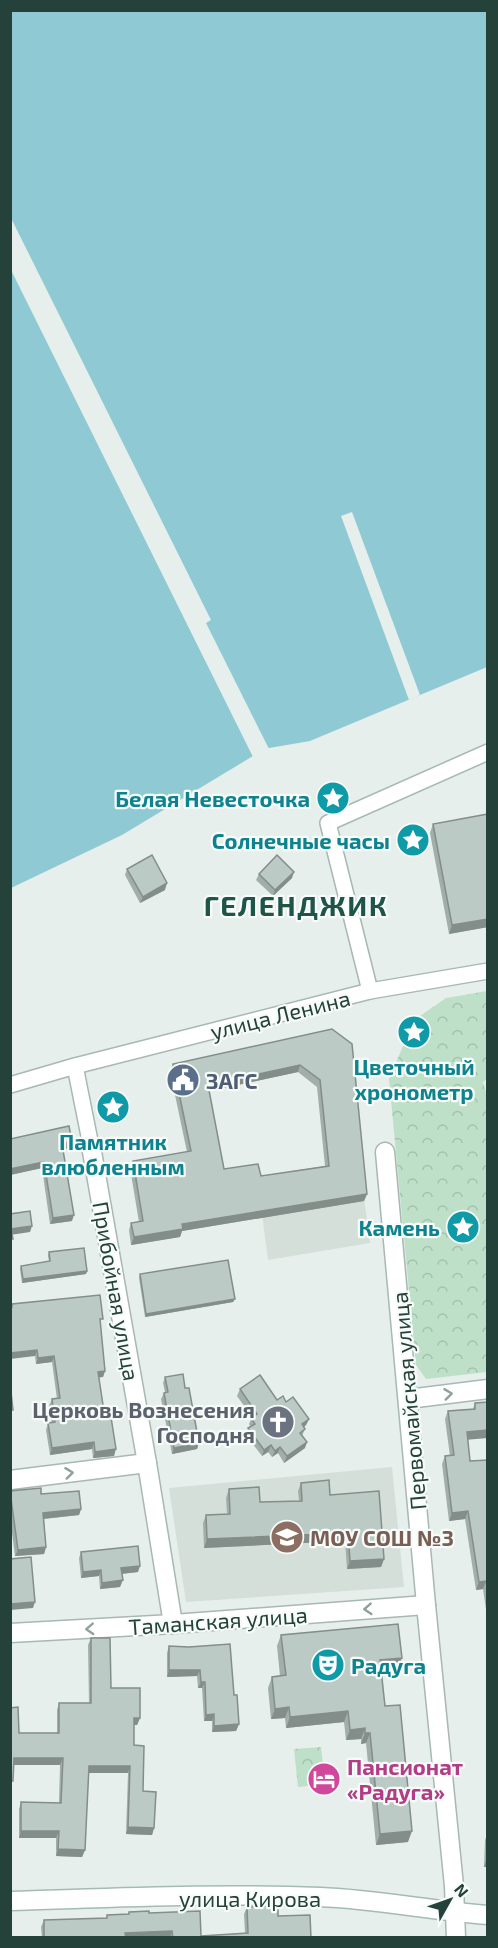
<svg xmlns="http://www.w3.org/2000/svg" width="498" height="1948" font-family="'Exo 2',sans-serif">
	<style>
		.built { fill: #d4dfda }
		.forest { fill: url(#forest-crowns) }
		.water { fill: #8ec9d4 }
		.pier { fill: #e6efeb }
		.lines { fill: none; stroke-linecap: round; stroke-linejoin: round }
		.pedestrian-casing { stroke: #a8b8b2; stroke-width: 18 }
		.minor-casing { stroke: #a8b8b2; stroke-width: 21 }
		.secondary-casing { stroke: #a4bbb3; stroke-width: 21 }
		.pedestrian { stroke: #fff; stroke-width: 15 }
		.minor { stroke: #fff; stroke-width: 18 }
		.secondary { stroke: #fff; stroke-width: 18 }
		.wall { fill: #a1aea9; fill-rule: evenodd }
		.shaded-wall { fill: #838d89 }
		.building { fill: #bbcac4; stroke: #838d89; stroke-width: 1.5; fill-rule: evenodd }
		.oneway { stroke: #92a09c }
		.labels { text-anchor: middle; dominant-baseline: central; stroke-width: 4.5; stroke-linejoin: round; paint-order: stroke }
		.culture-label { font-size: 22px; font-weight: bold; fill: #0d838f; stroke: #f7fbf9; text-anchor: end }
		.street-label { font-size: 22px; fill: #24423a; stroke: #f7fbf9 }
		.service-label { font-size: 22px; font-weight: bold; fill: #4e5e75; stroke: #f7fbf9; text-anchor: start }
		.worship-label { font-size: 22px; font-weight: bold; fill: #5b616d; stroke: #f7fbf9; text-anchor: end }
		.education-label { font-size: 22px; font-weight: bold; fill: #785e54; stroke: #f7fbf9; text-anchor: start }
		.hotel-label { font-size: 22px; font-weight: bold; fill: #b23c85; stroke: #f7fbf9; text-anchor: start }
		.district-label { font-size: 28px; font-weight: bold; letter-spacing: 1.5px; fill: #1f5548; stroke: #f7fbf9 }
	</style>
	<defs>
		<pattern id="forest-crowns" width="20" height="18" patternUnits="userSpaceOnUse" patternTransform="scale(1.5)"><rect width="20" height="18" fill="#bfe0c8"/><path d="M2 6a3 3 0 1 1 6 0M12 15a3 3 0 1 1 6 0" fill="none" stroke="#a4c1ad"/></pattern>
	</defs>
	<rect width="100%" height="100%" fill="#e6efeb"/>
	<!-- built -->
	<g class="built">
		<path d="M360,1168L370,1243L268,1260L258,1184Z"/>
		<path d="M392,1467L404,1587L186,1602L169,1488Z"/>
	</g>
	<!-- forest -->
	<g class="forest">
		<path d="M487,991L488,1078L483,1082L488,1099L487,1372L426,1379L416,1365L389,1079L403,1046L426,1040L420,1016L446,998Z"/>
		<path d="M321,1747L325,1784L298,1787L294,1749Z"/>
	</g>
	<!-- water -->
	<path class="water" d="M10,11H488L487,667L310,741L269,748L253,756L122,835L11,888Z"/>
	<!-- pier -->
	<g class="pier">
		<path d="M11,218L211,620L206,623L270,751L254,759L11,270Z"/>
		<path d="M352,512L420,695L409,700L341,516Z"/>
	</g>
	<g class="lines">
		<!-- pedestrian casing -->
		<g class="pedestrian-casing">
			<g id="pedestrian">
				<path d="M370,991L328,823L488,752"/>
				<path d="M75,1066L91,1146"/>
				<path d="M10,1085L75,1066L370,991L488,971"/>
			</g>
		</g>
		<!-- minor casing -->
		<g class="minor-casing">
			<g id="minor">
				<path d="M91,1146L147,1463L173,1624"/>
				<path d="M385,1152L426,1605L454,1886L456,1938"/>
				<path d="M408,1399L488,1389"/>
				<path d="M10,1480L147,1463"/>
				<path d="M10,1633L173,1624L426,1605"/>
			</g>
		</g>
		<!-- secondary casing -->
		<g class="secondary-casing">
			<path id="secondary" d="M10,1901C113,1898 217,1893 320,1897C376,1899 432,1911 488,1915"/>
		</g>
		<!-- pedestrian -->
		<use href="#pedestrian" class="pedestrian"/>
		<!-- minor -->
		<use href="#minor" class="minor"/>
		<!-- secondary -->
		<use href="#secondary" class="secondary"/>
	</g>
	<!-- wall -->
	<g class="wall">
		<path d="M433,824L488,927L449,934L430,833Z"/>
		<path d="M127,869L165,890L140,903L125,875Z"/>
		<path d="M259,874L292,878L273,896L256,880Z"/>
		<path d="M332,1029L367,1194L364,1201L182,1231L180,1237L131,1245L129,1230L131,1223L139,1222L130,1168L133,1161L187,1152L170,1071L173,1064ZM298,1072L317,1087L325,1166L261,1176L224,1169L209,1091Z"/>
		<path d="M72,1142L70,1148L63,1150L72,1221L50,1224L42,1168L10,1175Z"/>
		<path d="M49,1252L87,1271L86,1274L22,1283L20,1269L21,1266L49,1261L48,1256Z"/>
		<path d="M140,1274L235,1299L233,1302L145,1317L139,1278Z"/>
		<path d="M12,1304L100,1325L105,1371L103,1377H99L105,1418L114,1456L93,1458L92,1449L50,1455L46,1430L48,1423H52L49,1406L52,1399H57L52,1362L36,1364L35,1356L10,1307Z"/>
		<path d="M165,1377L185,1388L199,1443L197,1449L172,1454L161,1399L164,1393L165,1392L163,1383Z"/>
		<path d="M240,1389L286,1402L309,1419L306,1425L304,1427L305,1429L302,1436L305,1448L284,1463L278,1453L272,1457L268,1452L262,1456L246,1435L248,1428L251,1427L249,1424L252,1417L237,1396Z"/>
		<path d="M488,1402L468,1440L470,1461L488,1460L487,1616L483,1589L476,1590L465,1519L449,1521L442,1464L445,1456H450L445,1419L448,1411L473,1409L475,1403Z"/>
		<path d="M301,1483L330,1495L384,1559L381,1567L347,1569L345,1541L204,1548L203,1523L206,1515L227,1514L226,1498L229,1489L260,1502L299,1501L298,1491Z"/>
		<path d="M10,1491L41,1494L81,1509L79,1515L44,1519L46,1547L44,1554L15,1556L10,1518Z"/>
		<path d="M81,1552L138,1572L122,1574L120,1587L100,1589L99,1576L81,1578L79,1558Z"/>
		<path d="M281,1635L398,1669L381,1670L385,1706L408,1842L376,1845L366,1743L361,1744V1739L346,1740L344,1722L286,1728L285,1718L271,1719L268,1688L272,1677L280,1676L277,1646Z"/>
		<path d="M91,1638L111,1688L140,1718L137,1725H134V1745L143,1791L154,1828L152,1835L126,1834L128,1773H88L85,1850L82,1857L56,1856V1838H19V1809L21,1802L59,1803L60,1765H13L11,1788L10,1708L19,1733H57V1710L59,1703H89L88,1645Z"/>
		<path d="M169,1646L234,1695L239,1724L236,1731L212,1732V1721H204L202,1688H198L197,1676L167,1677V1653Z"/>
		<path d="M488,1833V1867H484L485,1840Z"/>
		<path d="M247,1907L278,1916L311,1938H42L41,1927L44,1920L106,1918L107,1915L128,1914L129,1912L149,1913L201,1936L245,1933L244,1914Z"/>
	</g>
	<!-- shaded-wall -->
	<g class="shaded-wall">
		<path d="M294,872L292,878L273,896L275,890Z"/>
		<path d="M167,883L165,890L140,903L143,897Z"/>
		<path d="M488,919V927L449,934L452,925Z"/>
		<path d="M300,1065L298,1072L205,1092L208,1085Z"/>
		<path d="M72,1142L70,1148L60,1151L62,1144Z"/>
		<path d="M44,1162L42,1168L10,1175V1169Z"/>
		<path d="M367,1194L364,1201L182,1231L180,1237L131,1245L134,1237L182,1224Z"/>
		<path d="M74,1215L72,1221L50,1224L53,1218Z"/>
		<path d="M32,1226L30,1232L10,1235L11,1229Z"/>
		<path d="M87,1271L86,1274L22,1283L23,1279Z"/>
		<path d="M235,1299L233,1302L145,1317L146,1314Z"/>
		<path d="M37,1350L35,1356L10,1359V1353Z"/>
		<path d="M54,1356L52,1362L36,1364L38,1358Z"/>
		<path d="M105,1371L103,1377L96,1378L98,1372Z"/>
		<path d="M309,1419L306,1425L300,1430L302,1424Z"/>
		<path d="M488,1430V1438L464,1440L467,1432Z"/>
		<path d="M94,1442L92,1449L50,1455L52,1448Z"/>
		<path d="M307,1442L305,1448L284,1463L287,1456Z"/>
		<path d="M199,1443L197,1449L172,1454L174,1448Z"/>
		<path d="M271,1445L268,1452L262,1456L264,1450Z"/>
		<path d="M280,1447L278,1453L272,1457L275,1451Z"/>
		<path d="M116,1449L114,1456L93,1458L95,1452Z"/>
		<path d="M81,1509L79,1515L41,1519L43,1513Z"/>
		<path d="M468,1511L465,1519L449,1521L452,1513Z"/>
		<path d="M348,1533L345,1541L204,1548L207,1539Z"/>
		<path d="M46,1547L44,1554L15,1556L18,1550Z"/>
		<path d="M384,1559L381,1567L347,1569L350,1561Z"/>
		<path d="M140,1566L138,1572L119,1574L121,1568Z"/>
		<path d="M101,1570L99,1576L81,1578L83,1572Z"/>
		<path d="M123,1580L120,1587L100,1589L102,1583Z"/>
		<path d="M486,1581L483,1589L476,1590L479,1582Z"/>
		<path d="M35,1602L33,1608L10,1610V1604Z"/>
		<path d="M402,1658L398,1669L377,1671L380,1660Z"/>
		<path d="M169,1670H200L197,1676L167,1677Z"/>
		<path d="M201,1682H205L202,1688H198Z"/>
		<path d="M289,1707L285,1718L271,1719L275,1709Z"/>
		<path d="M348,1711L344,1722L286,1728L290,1717Z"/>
		<path d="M214,1714L212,1721H204L206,1715Z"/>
		<path d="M134,1718H140L137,1725H132Z"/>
		<path d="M239,1724L236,1731L212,1732L214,1726Z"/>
		<path d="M365,1728L361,1739L346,1740L350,1730Z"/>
		<path d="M365,1733H370L366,1743L361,1744Z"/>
		<path d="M14,1758H63L60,1765H11Z"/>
		<path d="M89,1766H130L128,1773H86Z"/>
		<path d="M128,1827L154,1828L152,1835L126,1834Z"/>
		<path d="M21,1831H59L56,1838H19Z"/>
		<path d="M412,1831L408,1842L376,1845L380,1834Z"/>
		<path d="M58,1849L85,1850L82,1857L56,1856Z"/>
		<path d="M487,1858L488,1867H484Z"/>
		<path d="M172,1931L170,1938H124L125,1933Z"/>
	</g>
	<!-- building -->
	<g class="building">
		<path d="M488,814V919L452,925L433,824Z"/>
		<path d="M152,855L167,883L143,897L127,869Z"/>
		<path d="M277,855L294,872L275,890L259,874Z"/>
		<path d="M332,1029L352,1044L367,1194L182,1224L183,1229L134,1237L131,1223L143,1221L133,1161L191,1151L173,1064ZM300,1065L320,1080L329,1166L261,1176L258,1164L224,1169L208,1085Z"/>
		<path d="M69,1126L72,1142L62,1144L74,1215L53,1218L44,1162L10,1169V1139Z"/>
		<path d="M30,1211L32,1226L11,1229L13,1239H10V1214Z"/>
		<path d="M84,1248L87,1271L23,1279L21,1266L50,1261L49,1252Z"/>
		<path d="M228,1260L235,1299L146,1314L140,1274Z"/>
		<path d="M100,1295L103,1319H100L105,1371L98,1372L105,1418L111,1417L116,1449L95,1452L94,1442L52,1448L48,1423L55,1422L52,1399L60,1398L54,1356L38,1358L37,1350L10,1353V1307H12V1304Z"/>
		<path d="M183,1374L185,1388H189L199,1443L174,1448L164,1393L168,1392L165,1377Z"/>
		<path d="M260,1375L277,1400L283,1396L286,1402L293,1397L309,1419L302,1424L305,1429L300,1433L307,1442L287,1456L280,1447L275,1451L271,1445L264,1450L248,1428L255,1424L251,1418L257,1414L240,1389Z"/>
		<path d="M10,1382L13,1410H10Z"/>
		<path d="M488,1402V1430L467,1432L470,1461L488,1460V1591L486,1581L479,1582L468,1511L452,1513L445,1456L454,1455L448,1411L475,1409V1403Z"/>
		<path d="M329,1480L330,1495L379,1491L384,1559L350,1561L348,1533L207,1539L206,1515L230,1514L229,1489L259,1487L260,1502L302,1501L301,1483Z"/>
		<path d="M41,1488V1494L79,1491L81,1509L43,1513L46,1547L18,1550L10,1491Z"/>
		<path d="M138,1546L140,1566L121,1568L123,1580L102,1583L101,1570L83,1572L81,1552Z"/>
		<path d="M31,1557L35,1602L10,1604V1559Z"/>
		<path d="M398,1624L402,1658L380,1660L385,1706L400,1705L412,1831L380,1834L370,1733H365V1728L350,1730L348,1711L290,1717L289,1707L275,1709L272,1677L286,1675L281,1635Z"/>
		<path d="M91,1638H110L111,1688H140V1718H134V1745L144,1746L143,1791L156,1792L154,1828L128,1827L130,1766H89L85,1850L58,1849L59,1831H21V1802L61,1803L63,1758H14L13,1781H10V1708L18,1707L19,1733H59V1703H91Z"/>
		<path d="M230,1644L234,1695H237L239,1724L214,1726V1714L206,1715L205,1682H201L200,1670H169V1646L189,1647Z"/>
		<path d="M278,1906V1916L310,1915L311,1938H173L172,1931L125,1933L126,1938H44V1920L107,1918V1915L129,1914V1912L149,1911V1913L200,1911L201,1936L248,1933L247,1907Z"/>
	</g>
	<!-- one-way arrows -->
	<defs><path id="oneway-chevron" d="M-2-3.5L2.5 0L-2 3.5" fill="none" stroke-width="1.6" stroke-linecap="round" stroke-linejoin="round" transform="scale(1.5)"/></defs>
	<g class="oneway">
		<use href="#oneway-chevron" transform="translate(448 1394) rotate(-7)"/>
		<use href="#oneway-chevron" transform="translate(69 1473) rotate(-7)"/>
		<use href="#oneway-chevron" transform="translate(368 1609) rotate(176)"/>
		<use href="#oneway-chevron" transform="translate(90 1629) rotate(177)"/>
	</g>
	<!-- icons -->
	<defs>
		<g id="sight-disc" transform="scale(1.725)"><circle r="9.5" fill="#0f9aa8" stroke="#f7fbf9"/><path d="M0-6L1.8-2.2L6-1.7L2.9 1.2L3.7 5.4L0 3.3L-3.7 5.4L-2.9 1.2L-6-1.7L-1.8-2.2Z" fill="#fff"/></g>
		<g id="civic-disc" transform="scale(1.725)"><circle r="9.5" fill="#5c6f8a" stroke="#f7fbf9"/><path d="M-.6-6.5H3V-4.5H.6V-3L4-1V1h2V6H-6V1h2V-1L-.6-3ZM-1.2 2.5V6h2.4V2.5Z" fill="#fff"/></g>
		<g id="church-disc" transform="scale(1.725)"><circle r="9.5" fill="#6b7280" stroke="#f7fbf9"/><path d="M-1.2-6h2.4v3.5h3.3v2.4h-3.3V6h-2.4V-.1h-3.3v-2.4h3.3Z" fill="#fff"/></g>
		<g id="school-disc" transform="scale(1.725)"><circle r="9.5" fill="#8d6e63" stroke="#f7fbf9"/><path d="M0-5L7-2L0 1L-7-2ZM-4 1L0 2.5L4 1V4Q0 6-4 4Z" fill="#fff"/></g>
		<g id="theatre-disc" transform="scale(1.725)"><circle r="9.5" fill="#0f9aa8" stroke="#f7fbf9"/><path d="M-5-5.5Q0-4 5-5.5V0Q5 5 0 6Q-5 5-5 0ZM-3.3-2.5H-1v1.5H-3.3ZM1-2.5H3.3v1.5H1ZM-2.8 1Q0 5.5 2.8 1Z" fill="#fff"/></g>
		<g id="hotel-disc" transform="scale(1.725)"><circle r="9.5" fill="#d1479c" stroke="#f7fbf9"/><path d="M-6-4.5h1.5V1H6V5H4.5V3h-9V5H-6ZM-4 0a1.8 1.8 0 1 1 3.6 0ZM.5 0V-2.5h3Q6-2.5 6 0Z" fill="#fff"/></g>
	</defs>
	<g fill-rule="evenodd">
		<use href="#sight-disc" x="333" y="798"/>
		<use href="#sight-disc" x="413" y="840"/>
		<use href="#sight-disc" x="414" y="1032"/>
		<use href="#civic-disc" x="183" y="1080"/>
		<use href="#sight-disc" x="113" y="1107"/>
		<use href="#sight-disc" x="463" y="1227"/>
		<use href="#church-disc" x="278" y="1422"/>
		<use href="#school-disc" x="287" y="1537"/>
		<use href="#theatre-disc" x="328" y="1665"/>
		<use href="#hotel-disc" x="324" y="1779"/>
	</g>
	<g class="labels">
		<!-- culture labels -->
		<g class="culture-label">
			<text x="310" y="798">Белая Невесточка</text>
			<text x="390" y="840">Солнечные часы</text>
			<text x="414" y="1066" text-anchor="middle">Цветочный<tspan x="414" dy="25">хронометр</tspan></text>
			<text x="113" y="1141" text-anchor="middle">Памятник<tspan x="113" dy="25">влюбленным</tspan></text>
			<text x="440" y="1227">Камень</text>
			<text x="351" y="1665" text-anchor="start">Радуга</text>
		</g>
		<!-- street labels -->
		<g class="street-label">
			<text transform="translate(280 1014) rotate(-14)">улица Ленина</text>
			<text transform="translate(117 1291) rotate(80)">Прибойная улица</text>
			<text transform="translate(408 1401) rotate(-95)">Первомайская улица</text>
			<text transform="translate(218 1620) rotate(-4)">Таманская улица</text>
			<text x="250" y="1898">улица Кирова</text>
		</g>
		<!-- service labels -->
		<g class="service-label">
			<text x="206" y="1080">ЗАГС</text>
		</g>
		<!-- worship labels -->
		<g class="worship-label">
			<text x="255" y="1409">Церковь Вознесения<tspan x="255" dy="25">Господня</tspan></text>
		</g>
		<!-- education labels -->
		<g class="education-label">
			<text x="310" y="1537">МОУ СОШ №3</text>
		</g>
		<!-- hotel labels -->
		<g class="hotel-label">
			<text x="347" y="1766">Пансионат<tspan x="347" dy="25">«Радуга»</tspan></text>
		</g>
		<!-- district labels -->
		<g class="district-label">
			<text x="296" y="905">ГЕЛЕНДЖИК</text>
		</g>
	</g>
	<!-- border -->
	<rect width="498" height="1948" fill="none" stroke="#24423a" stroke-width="24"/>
	<!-- north arrow -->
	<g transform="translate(450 1900) rotate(50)" stroke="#f7fbf9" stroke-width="4.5" paint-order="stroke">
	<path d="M0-4.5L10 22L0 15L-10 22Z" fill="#24423a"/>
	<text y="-9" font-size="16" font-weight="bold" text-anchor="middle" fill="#24423a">N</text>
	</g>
</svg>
